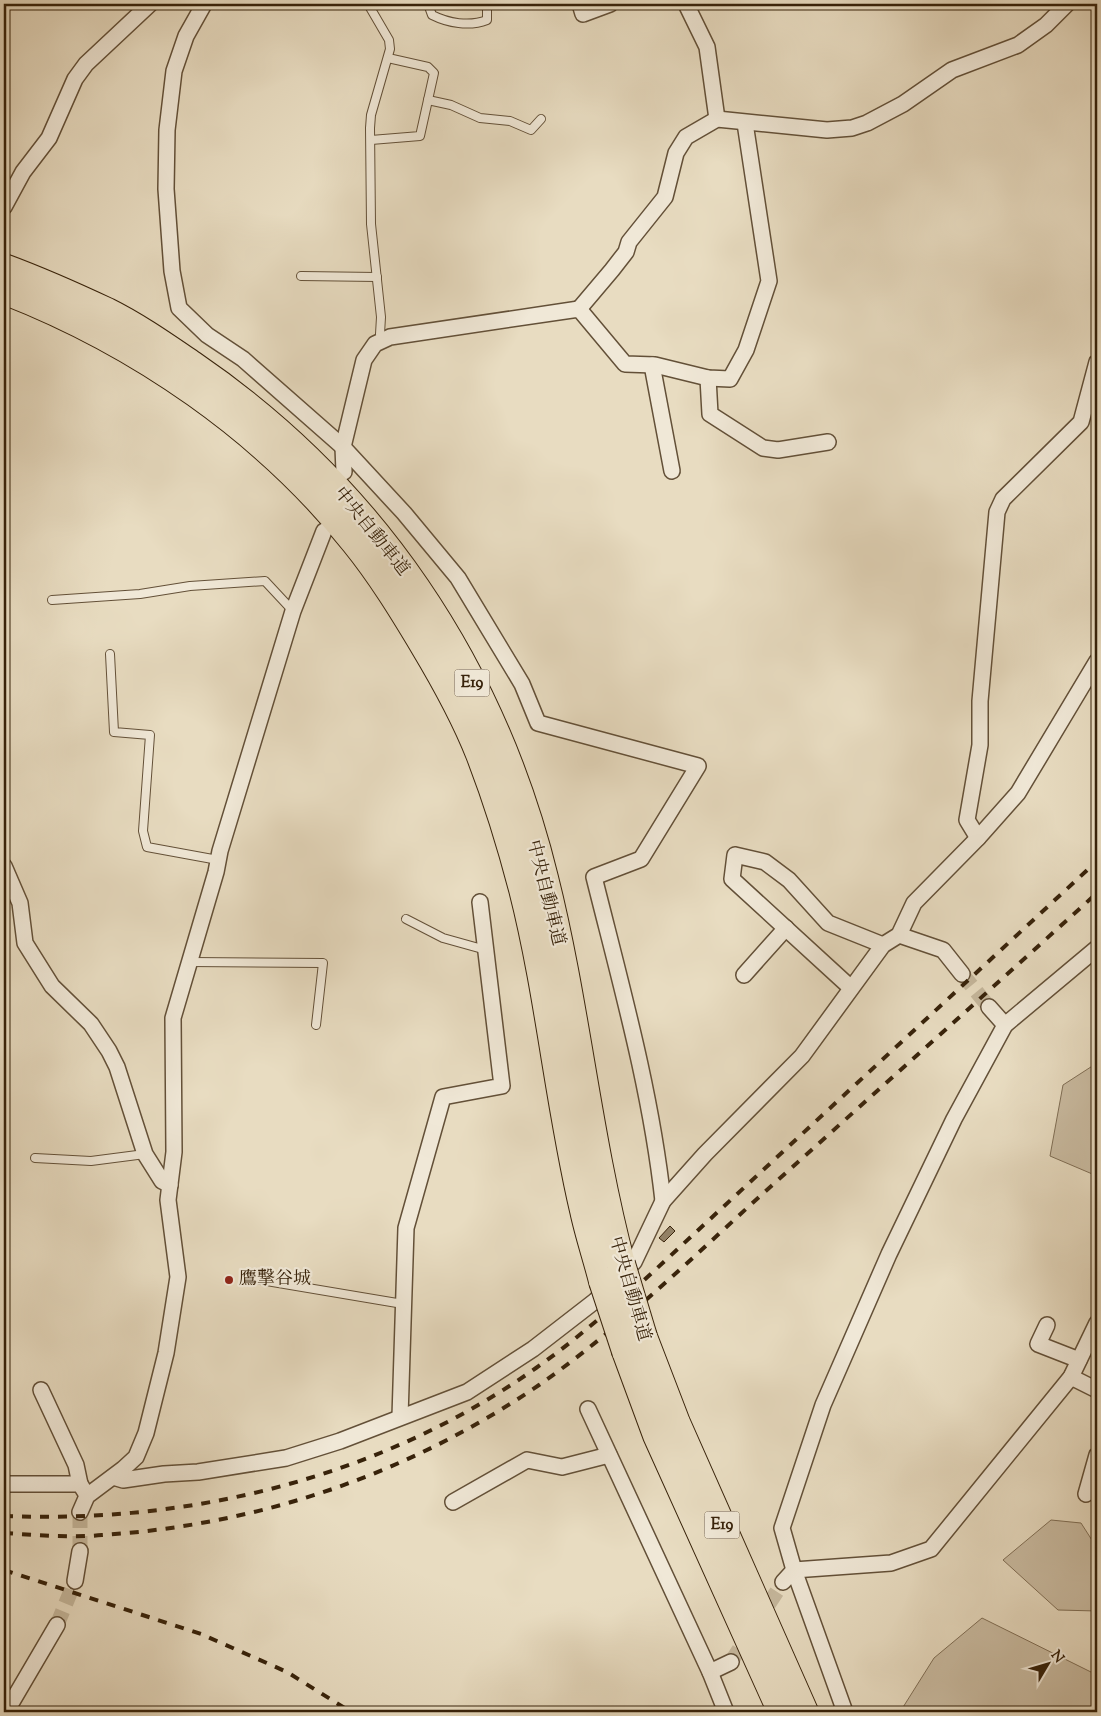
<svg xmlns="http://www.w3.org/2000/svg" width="1101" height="1716" font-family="'Sorts Mill Goudy','Noto Serif JP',serif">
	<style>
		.green { fill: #cabca2; stroke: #806f56 }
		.building { fill: #938369; stroke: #37220a }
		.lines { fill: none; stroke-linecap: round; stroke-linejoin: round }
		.street-tunnel { stroke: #c5b79c; stroke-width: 15; stroke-dasharray: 15 8; stroke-linecap: butt }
		.lane-casing { stroke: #635038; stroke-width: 10 }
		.street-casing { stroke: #635038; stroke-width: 18 }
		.highway-casing { stroke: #37220a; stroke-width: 30 }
		.lane { stroke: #f0e8d7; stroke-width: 8 }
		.street { stroke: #f0e8d7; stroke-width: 15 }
		.highway { stroke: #e8dcc1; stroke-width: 28 }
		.rail { stroke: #37220a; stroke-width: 4; stroke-dasharray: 9 9; stroke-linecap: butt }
		.highway-bridge-casing { stroke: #37220a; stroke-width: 30; stroke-linecap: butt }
		.highway-bridge { stroke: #e8dcc1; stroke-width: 28 }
		.poi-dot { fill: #8f2418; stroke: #f0e8d7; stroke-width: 2 }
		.labels { text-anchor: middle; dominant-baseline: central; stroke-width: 4.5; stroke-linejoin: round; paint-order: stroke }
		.shield { fill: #f0e8d7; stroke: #6e5d48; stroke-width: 1 }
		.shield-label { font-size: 16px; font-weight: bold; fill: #37220a }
		.street-label { font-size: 18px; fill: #37220a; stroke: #f0e8d7 }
		.poi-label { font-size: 18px; fill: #37220a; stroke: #f0e8d7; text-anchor: start }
	</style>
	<rect width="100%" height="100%" fill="#e8dcc1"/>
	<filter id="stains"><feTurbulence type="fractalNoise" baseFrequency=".004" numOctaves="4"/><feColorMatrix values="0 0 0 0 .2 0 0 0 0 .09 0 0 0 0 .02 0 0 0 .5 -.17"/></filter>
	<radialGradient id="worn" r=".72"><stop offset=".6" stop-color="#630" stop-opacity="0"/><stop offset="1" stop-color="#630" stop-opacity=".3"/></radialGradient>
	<!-- green -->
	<g class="green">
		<path d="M1097,1063V1176L1050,1156L1063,1085Z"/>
		<path d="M1051,1520L1081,1523L1097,1548V1611L1058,1610L1003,1560Z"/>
		<path d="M982,1618L1097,1675V1712H900L934,1658Z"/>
	</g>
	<!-- building -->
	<path class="building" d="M670,1226L675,1231L664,1242L659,1238Z"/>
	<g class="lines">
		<!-- street-tunnel -->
		<g class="street-tunnel">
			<path d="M962,974L989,1007"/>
			<path d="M80,1551V1512"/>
			<path d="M57,1625L75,1581"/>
			<path d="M731,1662L783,1582"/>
		</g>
		<!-- lane casing -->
		<g class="lane-casing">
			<g id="lane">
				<path d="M368,4L389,40L390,49L371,115L370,128L371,224L381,317L380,334L383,340"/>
				<path d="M428,4L432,15C448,23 469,27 487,20V4"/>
				<path d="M428,100L451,105L480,118L510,121L531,130L541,119"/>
				<path d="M371,140L420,136L434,73L428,67L388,58"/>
				<path d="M301,276L377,277"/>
				<path d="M52,600L140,594L190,586L265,581L293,611"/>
				<path d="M110,654L114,732L150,735L143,831L147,847L218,860"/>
				<path d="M406,919L443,938L486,950"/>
				<path d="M189,962L323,963L316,1025"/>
				<path d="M35,1158L91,1161L145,1154"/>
				<path d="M254,1279L403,1304"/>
			</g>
		</g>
		<!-- street casing -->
		<g class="street-casing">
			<g id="street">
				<path d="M204,4L186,36L174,71L167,130L166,189L172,271L179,308L207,335L243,359L343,447L404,513L458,578L522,684L538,723L698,766L641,859L594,877C621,985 651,1091 663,1201"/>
				<path d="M580,4L583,14L610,4"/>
				<path d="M686,4L707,47L717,119"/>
				<path d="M4,207L23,172L49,138L75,79L86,64L150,4"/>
				<path d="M579,309L612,270L626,252L629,242L665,197L676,153L686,137L717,119L827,130L852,128L867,123L903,104L952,70L1018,45L1046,25L1067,4"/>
				<path d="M652,365L672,471"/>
				<path d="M708,378L710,414L763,448L778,450L828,442"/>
				<path d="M344,472L343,447L364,360L375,344L390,337L579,309L625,364L655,365L708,378L730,379L746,350L769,281L745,123"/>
				<path d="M978,838L967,820L980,745V701L997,512L1003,499L1081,422L1097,362"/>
				<path d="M4,866L20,903L25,943L52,986L91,1024L109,1051L117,1067L145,1154L162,1181L170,1185"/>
				<path d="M899,935L943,950L962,974"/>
				<path d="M744,975L786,928"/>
				<path d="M851,988L732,879L735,855L765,862L789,880L828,923L883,945"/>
				<path d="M989,1007L1005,1025"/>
				<path d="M1047,1325L1038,1344L1079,1360"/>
				<path d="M1071,1377L1097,1390"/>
				<path d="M41,1390L76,1465L80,1484"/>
				<path d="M588,1409L710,1672L726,1712"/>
				<path d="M400,1417L406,1228L443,1097L502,1086L480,902"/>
				<path d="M113,1477L123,1480L164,1474L198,1472L286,1458L340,1441L467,1392L533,1349L595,1301L634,1262L663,1201L705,1154L802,1056L883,945L899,935L914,903L978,838L1018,793L1097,661"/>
				<path d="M4,1484H80L85,1492"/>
				<path d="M1086,1494L1097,1455"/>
				<path d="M453,1502L527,1460L562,1467L609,1455"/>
				<path d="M80,1512L87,1496L123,1469L136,1457L146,1433L166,1353L178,1277L168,1200L174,1152L173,1018L216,872L220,851L293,611L324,531"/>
				<path d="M75,1581L80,1551"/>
				<path d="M783,1582L794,1570L891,1563L931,1549L1071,1377L1097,1323"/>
				<path d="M710,1672L731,1662"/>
				<path d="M6,1712L57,1625"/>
				<path d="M845,1712L794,1570L782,1528L823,1405L889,1254L954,1119L1005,1025L1097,948"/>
			</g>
		</g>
		<!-- highway casing -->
		<g class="highway-casing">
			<g id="highway">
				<path d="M4,268C39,281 73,296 107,312C137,327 164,346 192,365C372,488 492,666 544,878C576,1005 587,1137 621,1264"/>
				<path d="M4,290C138,342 265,429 355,542C381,574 403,610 424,645C445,680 465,716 480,754C497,798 511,843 523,889C550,995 559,1104 584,1210C589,1234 597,1257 603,1281"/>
				<path d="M643,1337L676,1423L804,1712"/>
				<path d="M626,1351L657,1435L782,1712"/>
			</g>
		</g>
		<!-- lane -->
		<use href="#lane" class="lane"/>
		<!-- street -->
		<use href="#street" class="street"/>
		<!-- highway -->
		<use href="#highway" class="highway"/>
		<!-- rail -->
		<g class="rail">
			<path d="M4,1516C191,1524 382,1477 536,1368C573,1342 607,1312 641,1283L1097,861"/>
			<path d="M4,1533C37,1535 70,1538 102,1535C259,1525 409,1474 539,1385C625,1325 701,1249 779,1179C885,1084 991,989 1097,893"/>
			<path d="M4,1570L201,1634L287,1672L351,1712"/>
		</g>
		<!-- highway-bridge casing -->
		<g class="highway-bridge-casing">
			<g id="highway-bridge">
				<path d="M621,1264L643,1337"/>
				<path d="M603,1281L626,1351"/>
			</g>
		</g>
		<!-- highway-bridge -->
		<use href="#highway-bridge" class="highway-bridge"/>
	</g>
	<!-- markers -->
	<circle class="poi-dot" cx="229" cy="1280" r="5"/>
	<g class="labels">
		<!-- shield labels -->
		<g class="shield">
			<rect x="454.5" y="669.5" width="35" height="27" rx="4"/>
			<rect x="704.5" y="1511.5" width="35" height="27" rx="4"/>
		</g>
		<g class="shield-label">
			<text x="472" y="683">E19</text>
			<text x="722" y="1525">E19</text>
		</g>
		<!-- street labels -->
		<g class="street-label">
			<text transform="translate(371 532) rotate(51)">中央自動車道</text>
			<text transform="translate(545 893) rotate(76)">中央自動車道</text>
			<text transform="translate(629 1289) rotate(74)">中央自動車道</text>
		</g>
		<!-- poi labels -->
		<g class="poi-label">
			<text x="239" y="1280">鷹撃谷城</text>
		</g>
	</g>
	<!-- margin -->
	<rect width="1101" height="1716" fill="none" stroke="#e8dcc1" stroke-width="20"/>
	<rect x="5" y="5" width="1091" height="1706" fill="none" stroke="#37220a" stroke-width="2.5"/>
	<rect x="10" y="10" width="1081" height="1696" fill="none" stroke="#37220a"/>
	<!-- north arrow -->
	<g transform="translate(1048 1664) rotate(52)" stroke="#f0e8d7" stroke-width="4" paint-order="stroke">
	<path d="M0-4L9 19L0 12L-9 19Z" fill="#37220a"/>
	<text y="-8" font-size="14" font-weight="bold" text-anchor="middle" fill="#37220a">N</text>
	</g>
	<rect width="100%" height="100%" filter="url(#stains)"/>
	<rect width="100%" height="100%" fill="url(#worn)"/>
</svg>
